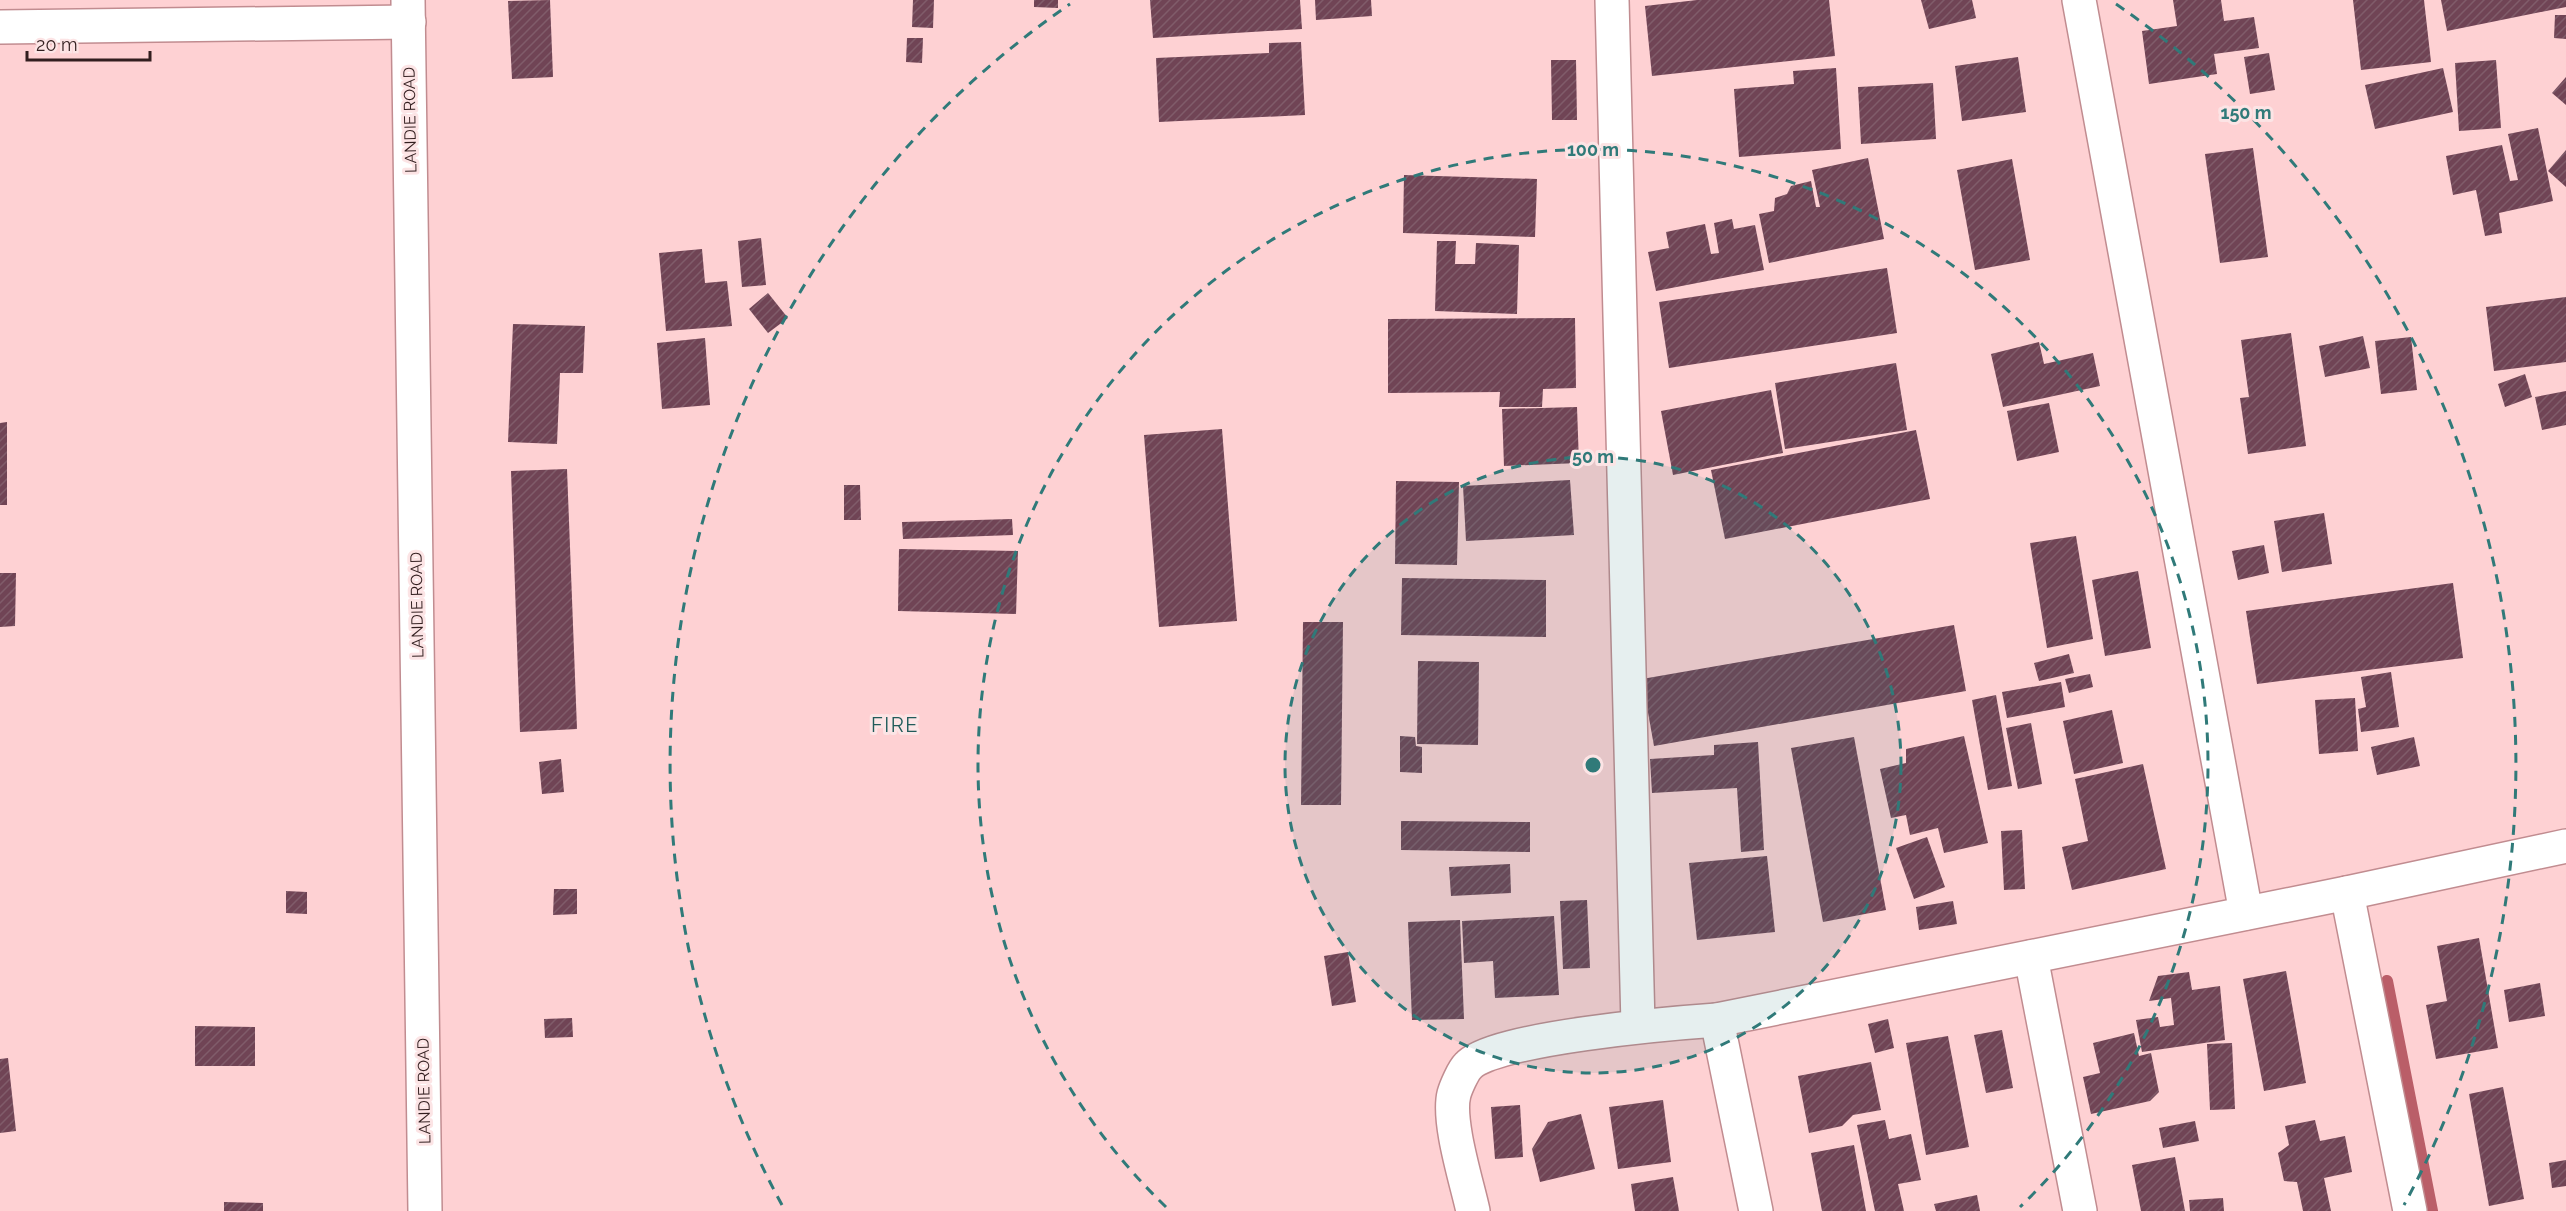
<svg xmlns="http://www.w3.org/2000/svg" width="2566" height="1211" font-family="Raleway,sans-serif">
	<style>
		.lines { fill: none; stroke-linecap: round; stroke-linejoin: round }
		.stream { stroke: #ba5e68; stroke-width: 12 }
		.building { fill: url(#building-hatch) }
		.street-casing { stroke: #c18c90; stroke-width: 36 }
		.street { stroke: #fff; stroke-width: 33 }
		.ring { fill: none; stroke: #307a79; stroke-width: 3; stroke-dasharray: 10 8 }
		.labels { text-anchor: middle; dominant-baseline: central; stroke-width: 6; stroke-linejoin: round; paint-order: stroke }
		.street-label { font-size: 16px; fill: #321e1f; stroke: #fce4e5 }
		.quarter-label { font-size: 20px; letter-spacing: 1.5px; fill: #205b5a; stroke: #fce4e5 }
		.centre { fill: #307a79; stroke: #fce4e5; stroke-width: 3 }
		.ring-label { font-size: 18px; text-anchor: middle; font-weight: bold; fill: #307a79; stroke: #fce4e5; stroke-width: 6; stroke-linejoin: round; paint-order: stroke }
	</style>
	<defs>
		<pattern id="building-hatch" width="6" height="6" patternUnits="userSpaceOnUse" patternTransform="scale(1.5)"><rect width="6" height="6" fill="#704455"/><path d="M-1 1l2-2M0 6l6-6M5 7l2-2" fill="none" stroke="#805c6a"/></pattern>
	</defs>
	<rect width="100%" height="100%" fill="#fed1d3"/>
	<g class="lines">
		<!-- stream -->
		<path class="stream" d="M2387,981L2432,1211"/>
	</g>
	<!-- building -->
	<g class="building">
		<path d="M550,0L553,77L512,79L508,1Z"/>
		<path d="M913,0H934L933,28L912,27Z"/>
		<path d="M1034,0H1058V8L1034,7Z"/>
		<path d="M1150,0H1300L1302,29L1153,38Z"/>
		<path d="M1315,0H1371L1372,16L1316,20Z"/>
		<path d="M1697,0H1829L1835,56L1652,76L1645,6Z"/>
		<path d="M1921,0H1972L1976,18L1929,29Z"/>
		<path d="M2173,0H2221L2224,21L2254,17L2259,48L2214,54L2217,74L2149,84L2142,31L2177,26Z"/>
		<path d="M2353,0H2424L2431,62L2361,70Z"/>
		<path d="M2441,0H2566V7L2447,31Z"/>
		<path d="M2555,15H2566V39L2554,38Z"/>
		<path d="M907,38H923L922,63L906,62Z"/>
		<path d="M1301,42L1305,115L1159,122L1156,58L1269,53V43Z"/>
		<path d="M2269,53L2275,90L2250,94L2244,57Z"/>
		<path d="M2018,57L2026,112L1962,121L1955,66Z"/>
		<path d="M1551,60H1576L1577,120H1552Z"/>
		<path d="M2496,60L2501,128L2459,131L2455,63Z"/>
		<path d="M1836,68L1841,149L1739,157L1734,89L1794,84L1793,71Z"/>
		<path d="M2443,68L2453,112L2375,129L2365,85Z"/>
		<path d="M2566,77V105L2552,93Z"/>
		<path d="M1933,83L1936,139L1861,144L1858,87Z"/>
		<path d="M2538,128L2553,201L2499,213L2502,233L2485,236L2476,190L2453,195L2446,156L2502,145L2510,181L2518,180L2508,134Z"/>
		<path d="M2253,148L2268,257L2220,263L2205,154Z"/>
		<path d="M2566,150V187L2548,171Z"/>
		<path d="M1868,158L1884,239L1769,263L1759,214L1774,211L1775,198L1787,194L1791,186L1811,181L1816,207H1820L1812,170Z"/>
		<path d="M2012,159L2030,260L1975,270L1957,170Z"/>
		<path d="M1404,175L1537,179L1535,237L1403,233Z"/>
		<path d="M1732,219L1734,229L1755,225L1764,270L1656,291L1648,252L1669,248L1666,232L1705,224L1711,254L1719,253L1714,223Z"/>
		<path d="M761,238L766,285L742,287L738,241Z"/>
		<path d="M1437,241H1456L1455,264H1475L1476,243L1519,245L1517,314L1435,311Z"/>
		<path d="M702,249L705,283L727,281L732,326L666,331L659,253Z"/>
		<path d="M1887,268L1897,333L1669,368L1659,302Z"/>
		<path d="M768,293L788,318L768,333L749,309Z"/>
		<path d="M2566,297V362L2494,371L2486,307Z"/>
		<path d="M1575,318L1576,388L1543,389L1542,407H1499L1500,392L1388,393V319Z"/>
		<path d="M513,324L585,326L583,373H560L557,444L508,442Z"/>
		<path d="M2291,333L2306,446L2248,454L2240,398L2249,397L2241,340Z"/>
		<path d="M2363,336L2370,368L2325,377L2319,346Z"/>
		<path d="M2411,337L2417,390L2381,394L2375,341Z"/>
		<path d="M705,338L710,405L662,409L657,343Z"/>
		<path d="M2039,342L2044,364L2093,353L2100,386L2003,407L1991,354Z"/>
		<path d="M1896,363L1907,430L1785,449L1775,383Z"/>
		<path d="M2525,374L2532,397L2505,407L2498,384Z"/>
		<path d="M1771,390L1783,453L1673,475L1661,411Z"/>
		<path d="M2566,391V425L2542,430L2535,397Z"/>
		<path d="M2049,403L2059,452L2017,461L2007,411Z"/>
		<path d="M1577,407L1579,463L1504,466L1502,409Z"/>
		<path d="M7,422V505H0V423Z"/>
		<path d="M1222,429L1237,621L1159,627L1144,435Z"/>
		<path d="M1916,430L1930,499L1725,539L1711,470Z"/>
		<path d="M567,469L577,729L520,732L511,471Z"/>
		<path d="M1570,480L1574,535L1466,541L1463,486Z"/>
		<path d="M1396,481L1459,482L1457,565L1395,564Z"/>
		<path d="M844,485H860L861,520H844Z"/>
		<path d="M2324,513L2332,564L2282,572L2274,521Z"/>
		<path d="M1012,519L1013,535L903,539L902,522Z"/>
		<path d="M2076,536L2093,639L2047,648L2030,543Z"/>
		<path d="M2264,545L2269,573L2238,580L2232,551Z"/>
		<path d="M899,549L1018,551L1016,614L898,611Z"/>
		<path d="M2138,571L2151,648L2105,656L2092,580Z"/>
		<path d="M0,573H16L15,626L0,627Z"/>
		<path d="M1402,578L1546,580V637L1401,635Z"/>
		<path d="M2453,583L2463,658L2257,684L2246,611Z"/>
		<path d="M1303,622H1343L1341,805H1301Z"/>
		<path d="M1954,625L1966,691L1654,746L1642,679Z"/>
		<path d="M2069,654L2074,673L2039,681L2034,663Z"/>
		<path d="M1418,661L1479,662L1478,745L1417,744Z"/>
		<path d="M2391,672L2399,727L2361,732L2358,709L2366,707L2361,677Z"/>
		<path d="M2090,674L2093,687L2069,693L2065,679Z"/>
		<path d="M2061,682L2065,707L2007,718L2002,692Z"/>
		<path d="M1996,695L2012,786L1988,790L1972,700Z"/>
		<path d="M2355,698L2358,751L2319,754L2315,700Z"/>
		<path d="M2112,710L2123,763L2074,774L2063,721Z"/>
		<path d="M2031,723L2042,784L2018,789L2006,728Z"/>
		<path d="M1400,736L1415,737L1416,746L1422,747V773L1400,772Z"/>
		<path d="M1964,736L1988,843L1944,853L1938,828L1910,835L1906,815L1891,818L1880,769L1906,763V749Z"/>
		<path d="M1854,737L1886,910L1823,922L1791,748Z"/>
		<path d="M2414,737L2420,766L2377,775L2371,747Z"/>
		<path d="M1758,742L1764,850L1741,852L1737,788L1652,793L1650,759L1714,755V745Z"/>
		<path d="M561,759L564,792L542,794L539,762Z"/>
		<path d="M2143,764L2166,869L2072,890L2062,847L2088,841L2075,779Z"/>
		<path d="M1401,821L1530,822V852L1401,850Z"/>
		<path d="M2022,830L2025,889L2004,890L2001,831Z"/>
		<path d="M1927,837L1945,887L1914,899L1896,848Z"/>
		<path d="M1767,856L1775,932L1697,940L1689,863Z"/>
		<path d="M1510,864L1511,893L1451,896L1449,867Z"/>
		<path d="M554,889H577V914L553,915Z"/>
		<path d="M286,891L307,892V914L286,913Z"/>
		<path d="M1587,900L1590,968L1563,969L1560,901Z"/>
		<path d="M1953,901L1957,924L1919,930L1916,907Z"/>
		<path d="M1554,916L1559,995L1495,998L1493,961L1464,963L1462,921Z"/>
		<path d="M1460,920L1464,1019L1412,1020L1408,922Z"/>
		<path d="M2479,938L2498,1048L2436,1059L2426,1005L2447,1001L2437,946Z"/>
		<path d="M1348,952L1356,1002L1332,1006L1324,956Z"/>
		<path d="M2286,971L2306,1083L2264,1091L2243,979Z"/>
		<path d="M2189,972L2192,990L2220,986L2225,1040L2142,1052L2136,1020L2158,1017L2160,1027L2174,1025L2171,998L2149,1001L2158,976Z"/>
		<path d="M2540,983L2545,1016L2509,1022L2504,990Z"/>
		<path d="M572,1018L573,1037L545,1038L544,1019Z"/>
		<path d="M1888,1019L1894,1048L1875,1053L1868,1024Z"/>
		<path d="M195,1026L255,1027V1066H195Z"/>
		<path d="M2002,1030L2013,1088L1986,1093L1974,1035Z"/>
		<path d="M2134,1033L2139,1056L2151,1053L2159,1092L2150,1101L2091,1114L2083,1077L2100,1073L2093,1043Z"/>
		<path d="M1948,1036L1969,1147L1926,1155L1906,1043Z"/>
		<path d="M2232,1043L2235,1109L2210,1110L2207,1044Z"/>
		<path d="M8,1058L16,1131L0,1133V1059Z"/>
		<path d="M1871,1062L1881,1110L1853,1115L1842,1126L1809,1133L1798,1076Z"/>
		<path d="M2503,1087L2524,1199L2489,1206L2469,1094Z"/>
		<path d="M1663,1100L1671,1162L1618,1169L1609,1107Z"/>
		<path d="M1520,1105L1523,1157L1495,1159L1491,1107Z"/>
		<path d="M1581,1114L1595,1169L1540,1182L1532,1149L1548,1122Z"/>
		<path d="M1885,1120L1889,1139L1911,1134L1921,1180L1898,1184L1904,1211H1875L1857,1125Z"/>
		<path d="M2315,1120L2320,1141L2345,1136L2352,1172L2324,1178L2331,1211H2303L2297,1182L2284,1181L2278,1153L2289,1145L2285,1126Z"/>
		<path d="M2195,1121L2199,1141L2163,1148L2159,1128Z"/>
		<path d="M1854,1145L1866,1211H1822L1811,1153Z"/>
		<path d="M2175,1157L2185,1211H2141L2132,1165Z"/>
		<path d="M2566,1160V1186L2552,1188L2549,1163Z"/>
		<path d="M1673,1177L1679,1211H1635L1631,1184Z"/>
		<path d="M1977,1195L1980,1211H1936L1934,1204Z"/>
		<path d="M2223,1198L2224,1211H2190L2189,1200Z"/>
		<path d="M224,1202L263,1203V1211H224Z"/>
	</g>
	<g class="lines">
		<!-- street casing -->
		<g class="street-casing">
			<g id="street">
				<path d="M408,0L425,1211"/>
				<path d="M1612,0L1638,1025"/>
				<path d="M2079,0L2246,913"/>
				<path d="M0,27L409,22"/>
				<path d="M2347,893L2410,1211"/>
				<path d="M2031,957L2080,1211"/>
				<path d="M1717,1020L1756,1211"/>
				<path d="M1473,1211C1467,1183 1447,1121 1454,1094C1456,1087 1463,1071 1468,1066C1492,1038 1674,1023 1717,1020L2347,893L2566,846"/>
			</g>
		</g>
		<!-- street -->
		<use href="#street" class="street"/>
	</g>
	<!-- distance rings -->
	<circle cx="1593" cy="765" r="308" fill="#307a79" fill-opacity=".12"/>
	<g class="ring">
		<circle cx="1593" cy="765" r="308"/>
		<path d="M1166 1207A615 615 0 1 1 2020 1207"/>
		<path d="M782 1205A923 923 0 0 1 1070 4M2116 4A923 923 0 0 1 2404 1205"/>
	</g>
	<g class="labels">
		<!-- street labels -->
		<g class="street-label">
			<text transform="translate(410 120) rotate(-91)">LANDIE ROAD</text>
			<text transform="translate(417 605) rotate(-91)">LANDIE ROAD</text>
			<text transform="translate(424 1091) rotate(-91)">LANDIE ROAD</text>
		</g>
		<!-- quarter labels -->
		<g class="quarter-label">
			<text x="895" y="725">FIRE</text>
		</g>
	</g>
	<circle cx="1593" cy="765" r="9" class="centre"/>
	<g class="ring-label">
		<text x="2246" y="119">150 m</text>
		<text x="1593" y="156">100 m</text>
		<text x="1593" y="463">50 m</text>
	</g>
	<!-- scale -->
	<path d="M27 51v9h123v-9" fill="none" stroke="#321e1f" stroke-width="3"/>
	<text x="36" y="51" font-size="18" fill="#321e1f" stroke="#fce4e5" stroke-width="4.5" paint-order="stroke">20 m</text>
</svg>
